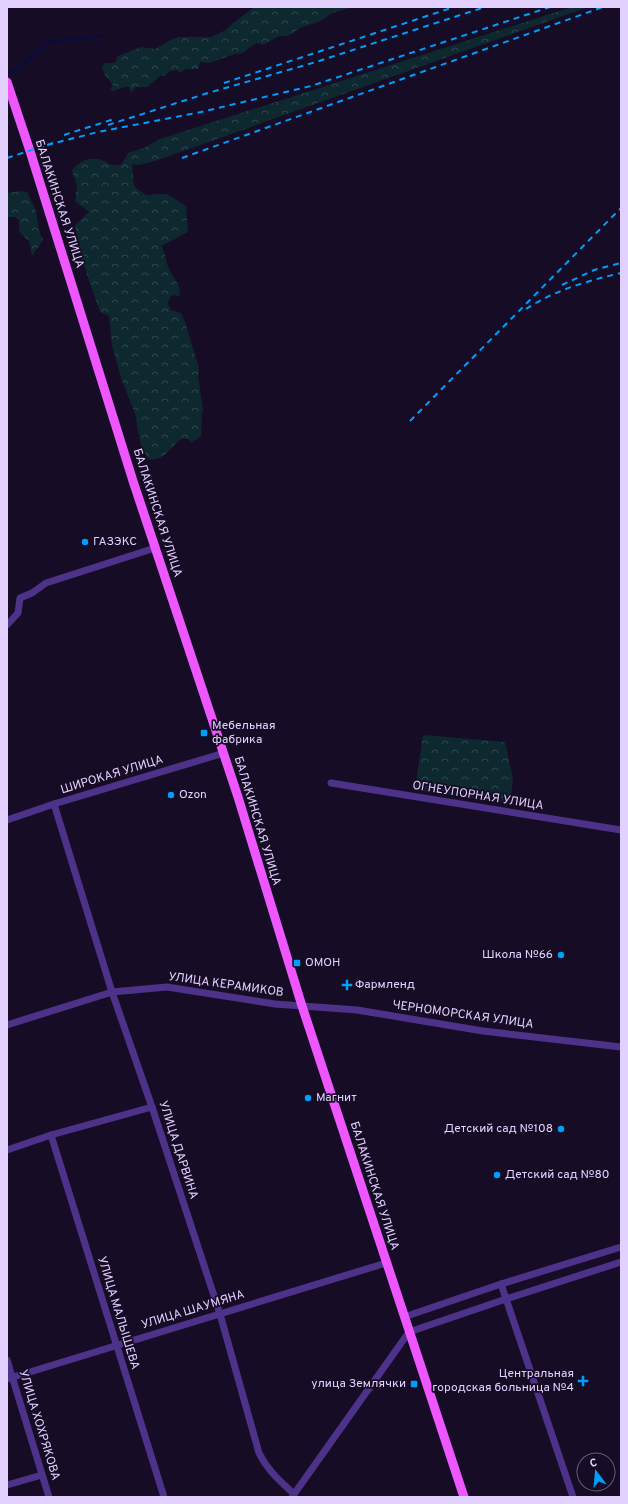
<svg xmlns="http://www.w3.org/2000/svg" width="628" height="1504" font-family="Overpass,sans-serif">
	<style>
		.forest { fill: url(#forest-crowns) }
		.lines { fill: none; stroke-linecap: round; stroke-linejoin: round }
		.stream { stroke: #050b45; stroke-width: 2 }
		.minor { stroke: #4d3289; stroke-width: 7 }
		.major { stroke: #ee57ff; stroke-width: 9 }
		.rail { stroke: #009efb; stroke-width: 2; stroke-dasharray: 6 5; stroke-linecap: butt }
		.poi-dot { fill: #009efb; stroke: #170c25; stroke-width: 1.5 }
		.labels { text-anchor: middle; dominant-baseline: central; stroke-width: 3.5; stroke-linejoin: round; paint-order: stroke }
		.street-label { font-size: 12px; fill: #e2d0ff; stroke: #170c25 }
		.poi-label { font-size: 12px; fill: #e2d0ff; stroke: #170c25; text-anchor: start }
	</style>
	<defs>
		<pattern id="forest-crowns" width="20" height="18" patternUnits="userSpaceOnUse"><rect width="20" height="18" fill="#0e2830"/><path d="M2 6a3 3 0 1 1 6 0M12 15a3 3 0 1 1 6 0" fill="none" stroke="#31464f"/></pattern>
	</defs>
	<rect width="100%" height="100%" fill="#170c25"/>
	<!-- forest -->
	<g class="forest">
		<path d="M252,7H354L332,13L319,22L302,27L288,36H279L263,45L257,43L250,47L243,53L235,54L209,63L200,62L198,69H186L179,73L177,70L170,71L164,76L162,75L160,76L147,87H136L131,93L129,87H124L113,91L110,89L113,86C110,79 103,76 102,67L105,63H115L118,56L141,47L155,49L171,40L178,37H211L226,30L232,24L253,8Z"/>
		<path d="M572,7H588L158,160L139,165L132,164L134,185L138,190L147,195L167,194L186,206L188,232L161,246C165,252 165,257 167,264C170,275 183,285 179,297L175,295L170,297L168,304L171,310L181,313L184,319L199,368L198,376L203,410L202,413L201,436L191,443L190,440L183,438C171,444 165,463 148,459L141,446L135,413L122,381L112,345L109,316L100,312L79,251L75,225L89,212L75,201L77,185L72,171C78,162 87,158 97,159C107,160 109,168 122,164L128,153L144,148L160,139Z"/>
		<path d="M22,191L28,193C29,199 34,205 36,211C38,222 38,229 43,240L32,256L29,241L21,234L19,230V220L15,217H7V193Z"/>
		<path d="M423,735L505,742L513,778L510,803L415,790Z"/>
	</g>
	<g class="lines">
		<!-- stream -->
		<path class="stream" d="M7,73L13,72L50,42L101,36"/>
		<!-- minor -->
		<g class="minor">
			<path d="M7,625L18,613L20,598L32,593L46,583L155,548"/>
			<path d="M331,783L621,830"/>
			<path d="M54,804L112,992L152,1107L220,1314L259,1453C268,1471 280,1481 294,1494"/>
			<path d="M7,820L54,804L224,753"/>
			<path d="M7,1025L112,992L167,987L275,1004L357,1010L483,1031L621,1047"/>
			<path d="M51,1135L164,1497"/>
			<path d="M7,1150L51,1135L152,1107"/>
			<path d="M501,1284L573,1497"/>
			<path d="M404,1317L501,1284L621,1247"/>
			<path d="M7,1360L49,1497"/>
			<path d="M7,1379L386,1263"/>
			<path d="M7,1485L42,1475"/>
			<path d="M292,1497L409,1332L506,1299L621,1262"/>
		</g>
		<!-- major -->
		<path class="major" d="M7,82L30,151L133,481L238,797L302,1006L464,1497"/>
		<!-- rail -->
		<g class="rail">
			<path d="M224,83L454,7"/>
			<path d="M108,125L208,93L316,62L485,7"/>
			<path d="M64,135L114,119"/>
			<path d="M47,145L98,132L201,112L311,86L550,7"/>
			<path d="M7,158L53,143"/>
			<path d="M182,158L603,7"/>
			<path d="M562,285L594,270L621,263"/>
			<path d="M526,309C555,290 587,281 621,273"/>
			<path d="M410,421L621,208"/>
		</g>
	</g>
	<!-- markers -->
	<g class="poi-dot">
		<circle cx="85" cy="542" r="4"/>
		<rect x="200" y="729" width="8" height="8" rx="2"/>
		<circle cx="171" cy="795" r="4"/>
		<circle cx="561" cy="955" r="4"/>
		<rect x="293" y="959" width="8" height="8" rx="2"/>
		<path d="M345 979h4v4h4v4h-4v4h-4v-4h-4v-4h4z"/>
		<circle cx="308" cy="1098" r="4"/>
		<circle cx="561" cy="1129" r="4"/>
		<circle cx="497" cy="1175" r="4"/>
		<path d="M581 1375h4v4h4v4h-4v4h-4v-4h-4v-4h4z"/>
		<rect x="410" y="1380" width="8" height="8" rx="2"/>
	</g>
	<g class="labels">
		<!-- street labels -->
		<g class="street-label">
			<text transform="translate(59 204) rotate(72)">БАЛАКИНСКАЯ УЛИЦА</text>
			<text transform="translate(157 513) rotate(72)">БАЛАКИНСКАЯ УЛИЦА</text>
			<text transform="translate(112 775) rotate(-17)">ШИРОКАЯ УЛИЦА</text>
			<text transform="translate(478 796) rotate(9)">ОГНЕУПОРНАЯ УЛИЦА</text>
			<text transform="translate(257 821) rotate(73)">БАЛАКИНСКАЯ УЛИЦА</text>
			<text transform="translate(226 985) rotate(8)">УЛИЦА КЕРАМИКОВ</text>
			<text transform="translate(463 1015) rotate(8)">ЧЕРНОМОРСКАЯ УЛИЦА</text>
			<text transform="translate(178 1150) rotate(72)">УЛИЦА ДАРВИНА</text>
			<text transform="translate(374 1186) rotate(72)">БАЛАКИНСКАЯ УЛИЦА</text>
			<text transform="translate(193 1310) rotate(-17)">УЛИЦА ШАУМЯНА</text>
			<text transform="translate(118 1313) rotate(73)">УЛИЦА МАЛЫШЕВА</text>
			<text transform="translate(39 1425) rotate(73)">УЛИЦА ХОХРЯКОВА</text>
		</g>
		<!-- poi labels -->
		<g class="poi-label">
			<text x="93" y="542">ГАЗЭКС</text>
			<text x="212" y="726">Мебельная<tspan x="212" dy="14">фабрика</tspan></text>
			<text x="179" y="795">Ozon</text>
			<text x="553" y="955" text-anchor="end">Школа №66</text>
			<text x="305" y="963">ОМОН</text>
			<text x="355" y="985">Фармленд</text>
			<text x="316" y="1098">Магнит</text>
			<text x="553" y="1129" text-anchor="end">Детский сад №108</text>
			<text x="505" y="1175">Детский сад №80</text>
			<text x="574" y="1374" text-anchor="end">Центральная<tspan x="574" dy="14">городская больница №4</tspan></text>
			<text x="406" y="1384" text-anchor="end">улица Землячки</text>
		</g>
	</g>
	<!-- border -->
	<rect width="628" height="1504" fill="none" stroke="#e2d0ff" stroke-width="16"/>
	<!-- north arrow -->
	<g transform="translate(596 1472) rotate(344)"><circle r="19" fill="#170c25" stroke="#685a7c"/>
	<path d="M0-3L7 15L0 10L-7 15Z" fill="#009efb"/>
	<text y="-6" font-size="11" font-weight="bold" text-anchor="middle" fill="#e2d0ff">С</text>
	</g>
</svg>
